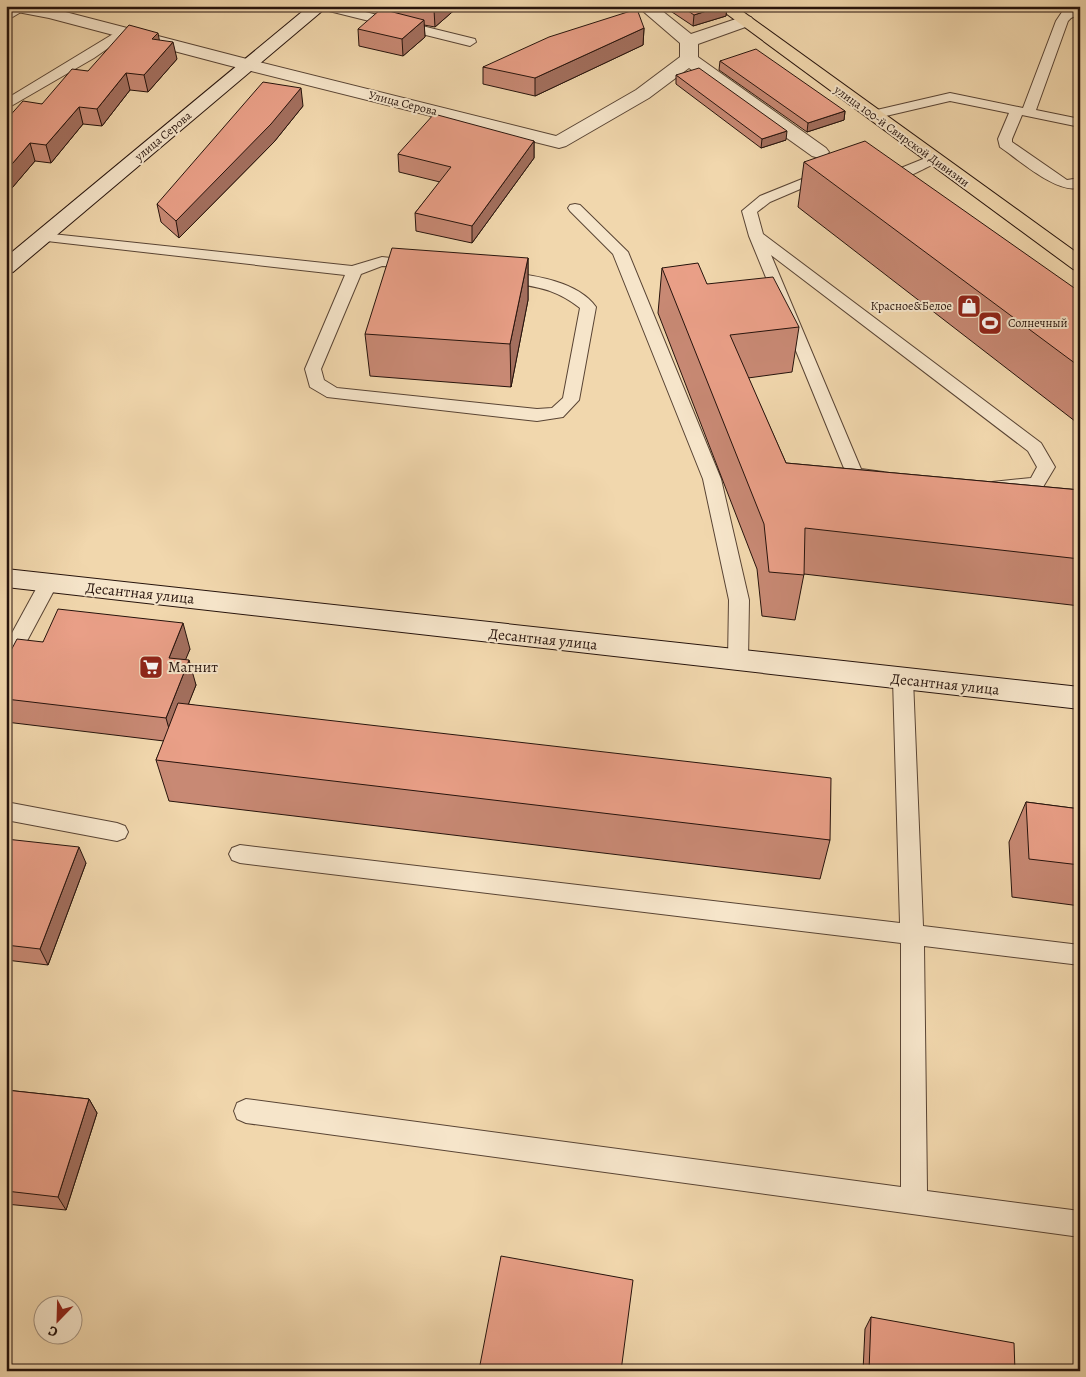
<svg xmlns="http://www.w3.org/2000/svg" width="1086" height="1377" font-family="Alegreya,serif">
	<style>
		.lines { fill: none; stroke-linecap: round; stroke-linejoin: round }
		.lane-casing { stroke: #594434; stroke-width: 2 }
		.street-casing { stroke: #594434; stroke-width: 2 }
		.secondary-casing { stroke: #26130c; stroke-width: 2 }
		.primary-casing { stroke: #26130c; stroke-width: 2 }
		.lane { fill: #f6e5ca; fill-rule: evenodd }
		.street { fill: #f6e5ca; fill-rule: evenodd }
		.secondary { fill: #f6e5ca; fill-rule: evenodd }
		.primary { fill: #f1d7ad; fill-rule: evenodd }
		.wall { fill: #c88974; stroke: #26130c }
		.shaded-wall { fill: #a36f5e; stroke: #26130c }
		.building { fill: #e99f87; stroke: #26130c }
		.labels { text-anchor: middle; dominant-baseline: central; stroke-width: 4; stroke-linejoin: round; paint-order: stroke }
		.far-street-label { font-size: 12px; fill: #26130c; stroke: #f6e5ca }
		.far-poi-label { font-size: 12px; fill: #26130c; stroke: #f6e5ca; text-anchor: end }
		.street-label { font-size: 15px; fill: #26130c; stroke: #f6e5ca }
		.poi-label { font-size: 15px; fill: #26130c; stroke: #f6e5ca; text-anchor: start }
	</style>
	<rect width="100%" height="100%" fill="#f1d7ad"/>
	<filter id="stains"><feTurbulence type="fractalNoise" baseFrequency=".004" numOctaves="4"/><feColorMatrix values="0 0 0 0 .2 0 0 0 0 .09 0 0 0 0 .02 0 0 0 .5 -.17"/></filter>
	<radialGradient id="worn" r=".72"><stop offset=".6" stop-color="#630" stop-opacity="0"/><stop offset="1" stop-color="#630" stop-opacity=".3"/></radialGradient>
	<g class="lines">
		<!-- lane casing -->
		<g class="lane-casing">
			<g id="lane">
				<path d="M16,6H31L6,21V12Z"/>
				<path d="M319,6H341L475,39L476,42L470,46L321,9Z"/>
				<path d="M1080,6V14L1071,18L1068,21L1036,110L1080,119V127L1022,115L1012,139V142L1067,180L1080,178V187C1059,196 1018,159 1000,147L998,139L1009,113L950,101L873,119L866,115L868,112L950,93L1023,108L1056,21L1062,12Z"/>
				<path d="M123,28L127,29L129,32L127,35L94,58L6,109V99Z"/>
				<path d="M933,155L938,156L940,159L938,162C920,170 897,186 877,181L875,178L877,175L886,174Z"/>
				<path d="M817,173L831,174L833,177L831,180L819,181L770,202L757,212L763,234L1041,443L1055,467L1043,487L1011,493L992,490L989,486L992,482L1031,478L1037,467L1028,451L771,255L861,469L883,472L886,476L883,480L877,482L848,478L749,236L742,211L760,196Z"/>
				<path d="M575,204L580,205L628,252L721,479L749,600L748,660L745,665L738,667L731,665L728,660L729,600L703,479L613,254L570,211L568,208L570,205Z"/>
				<path d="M43,233L352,266L382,257L418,261L421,264L418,267L382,266L361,274L321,369L324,380L337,388L537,409L552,408L563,398L580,308C549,284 530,288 496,279L493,276L496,273L501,271C530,275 577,280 596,307L579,400L563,417L537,421L327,397L310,387L305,369L345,275L38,240L36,237L38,234Z"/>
				<path d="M49,576L56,578L58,583L13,667L6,669V644L42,578Z"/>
				<path d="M903,671L910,674L913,679L923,926L1080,945V965L924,946L927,1191L1080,1211V1237L246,1123L237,1119L234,1111L237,1103L246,1099L901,1187V943L240,863L232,860L229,854L232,848L240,845L900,923L893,679L896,674Z"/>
				<path d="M6,802L117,823L125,826L128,832L125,838L117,841L6,820Z"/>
			</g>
		</g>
		<!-- street casing -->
		<g class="street-casing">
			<path id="street" d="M6,6L50,8L239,57L556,136L636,90L680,57V43L637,6H656L691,34L745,16L751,17L754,21L751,25L698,44V57L826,148L829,152L826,156L819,158L812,156L689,68L649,98L566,146L559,148L227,65L49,18L7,10Z"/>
		</g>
		<!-- secondary casing -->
		<g class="secondary-casing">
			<g id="secondary">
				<path d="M309,6H328L13,272L6,274V257Z"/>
				<path d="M6,569L1080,687V709L6,587Z"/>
			</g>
		</g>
		<!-- primary casing -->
		<g class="primary-casing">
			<path id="primary" d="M716,6H735L1080,255V271L1073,269Z"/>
		</g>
		<!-- lane -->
		<use href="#lane" class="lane"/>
		<!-- street -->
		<use href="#street" class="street"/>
		<!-- secondary -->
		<use href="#secondary" class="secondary"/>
		<!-- primary -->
		<use href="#primary" class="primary"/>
	</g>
	<!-- wall -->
	<g class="wall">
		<path d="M392,6H459L435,27L424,25L425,37L403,56L359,46L358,29L393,12Z"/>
		<path d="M663,6H727L726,16L693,26Z"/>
		<path d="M738,6H759L744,11Z"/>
		<path d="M644,28L643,45L535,96L483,84V67Z"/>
		<path d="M159,40L177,59L148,92L130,90L102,126L83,124L51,163L35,161L6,195V120L42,104Z"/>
		<path d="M720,61L845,111L844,120L807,132L719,70Z"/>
		<path d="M676,75L786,140L761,148L676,84Z"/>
		<path d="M303,106L274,142L179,238L161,222L157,204Z"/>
		<path d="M534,141V158L472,243L416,231L415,213L440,182L399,172L398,154Z"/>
		<path d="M804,162L1080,292V425L798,207Z"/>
		<path d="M528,258V300L511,387L370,376L365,334Z"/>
		<path d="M662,268L707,284L799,327L792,372L748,378L786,463L1080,490V606L804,574L795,620L762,616L757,569L658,313Z"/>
		<path d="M43,642L190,649L185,659L196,685L188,704L830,840L820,879L169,801L156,760L164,741L6,722V660Z"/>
		<path d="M1026,802L1080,809V906L1012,897L1009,842Z"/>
		<path d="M6,839L86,863L48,965L6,960Z"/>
		<path d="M6,1090L89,1099L97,1113L66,1210L6,1204Z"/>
		<path d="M871,1317L1015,1371H863L865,1329Z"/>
	</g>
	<!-- shaded-wall -->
	<g class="shaded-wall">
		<path d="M439,6H459L435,27L434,10Z"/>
		<path d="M722,6H727L726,16L693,26L694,15Z"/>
		<path d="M745,6H759L744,11Z"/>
		<path d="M424,20L425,37L403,56L402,39Z"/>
		<path d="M644,28L643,45L535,96V78Z"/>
		<path d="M158,33L161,49L152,39Z"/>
		<path d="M173,42L177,59L148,92L144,75Z"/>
		<path d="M126,73L130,90L102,126L97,109Z"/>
		<path d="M301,88L303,106L274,142L179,238L176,221Z"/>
		<path d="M79,107L83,124L51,163L46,145Z"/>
		<path d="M845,111L844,120L807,132L808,123Z"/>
		<path d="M787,131L786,140L761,148L762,139Z"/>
		<path d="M534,141V158L472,243V226Z"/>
		<path d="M30,143L35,161L6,195V171Z"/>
		<path d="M528,258V300L511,387L510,344Z"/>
		<path d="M183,623L190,649L176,683L169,658Z"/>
		<path d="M189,660L196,685L173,743L166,718Z"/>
		<path d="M79,847L86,863L48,965L40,949Z"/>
		<path d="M89,1099L97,1113L66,1210L58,1197Z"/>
	</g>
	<!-- building -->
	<g class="building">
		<path d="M417,6H439L434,10Z"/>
		<path d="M681,6H722L694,15Z"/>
		<path d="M381,9L424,20L402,39L358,29Z"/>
		<path d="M637,9L644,28L535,78L483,67L549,37Z"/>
		<path d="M129,25L158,33L152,39L173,42L144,75L126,73L97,109L79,107L46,145L30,143L6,171V120L23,101L42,104L72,69L88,71Z"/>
		<path d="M756,49L845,111L808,123L720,61Z"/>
		<path d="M699,68L787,131L762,139L676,75Z"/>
		<path d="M263,82L301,88L271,124L176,221L157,204Z"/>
		<path d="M434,114L534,141L472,226L415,213L451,167L398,154Z"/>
		<path d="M865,141L1080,292V367L804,162Z"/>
		<path d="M392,248L528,258L510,344L365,334Z"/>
		<path d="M698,263L707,284L773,277L799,327L730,335L786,463L1080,490V559L805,528L804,575L769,572L764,524L662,268Z"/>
		<path d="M58,609L183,623L169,658L189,660L166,718L6,699V660L17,639L43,642Z"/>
		<path d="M178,703L831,778L830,840L156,760Z"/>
		<path d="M1026,802L1080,809V865L1029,859Z"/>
		<path d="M6,839L79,847L40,949L6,945Z"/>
		<path d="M6,1090L89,1099L58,1197L6,1191Z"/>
		<path d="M501,1256L633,1280L621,1371H485L479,1370Z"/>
		<path d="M871,1317L1014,1343L1015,1371H869Z"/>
	</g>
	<!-- icons -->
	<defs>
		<g id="shop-square" transform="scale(1.25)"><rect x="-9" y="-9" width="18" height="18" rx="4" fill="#8f2418" stroke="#f6e5ca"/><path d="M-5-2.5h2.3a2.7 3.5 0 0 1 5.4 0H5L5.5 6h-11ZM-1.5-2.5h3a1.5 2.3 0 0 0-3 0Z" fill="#fff"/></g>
		<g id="stadium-square" transform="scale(1.25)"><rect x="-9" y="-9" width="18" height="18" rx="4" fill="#8f2418" stroke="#f6e5ca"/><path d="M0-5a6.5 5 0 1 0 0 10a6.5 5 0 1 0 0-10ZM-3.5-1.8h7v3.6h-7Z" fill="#fff"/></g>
		<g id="supermarket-square" transform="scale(1.25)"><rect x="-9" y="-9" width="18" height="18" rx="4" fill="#8f2418" stroke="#f6e5ca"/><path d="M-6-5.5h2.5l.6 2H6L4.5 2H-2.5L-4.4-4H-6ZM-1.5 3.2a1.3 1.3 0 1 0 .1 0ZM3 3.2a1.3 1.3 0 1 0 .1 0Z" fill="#fff"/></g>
	</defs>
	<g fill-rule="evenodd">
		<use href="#shop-square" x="969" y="306"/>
		<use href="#stadium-square" x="990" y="323"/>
		<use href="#supermarket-square" x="151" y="667"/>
	</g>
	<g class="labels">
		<!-- far-street labels -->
		<g class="far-street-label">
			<text transform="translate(403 103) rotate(14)">Улица Серова</text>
			<text transform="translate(163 136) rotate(-40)">улица Серова</text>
			<text transform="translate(902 136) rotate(36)">улица 100-й Свирской Дивизии</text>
		</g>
		<!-- far-poi labels -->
		<g class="far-poi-label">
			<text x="952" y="306">Красное&amp;Белое</text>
			<text x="1008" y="323" text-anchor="start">Солнечный</text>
		</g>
		<!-- street labels -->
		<g class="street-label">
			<text transform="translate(140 593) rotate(6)">Десантная улица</text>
			<text transform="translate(543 639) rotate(6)">Десантная улица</text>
			<text transform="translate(945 684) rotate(6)">Десантная улица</text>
		</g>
		<!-- poi labels -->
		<g class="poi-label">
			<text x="168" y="667">Магнит</text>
		</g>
	</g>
	<!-- margin -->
	<rect width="1086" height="1377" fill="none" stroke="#f1d7ad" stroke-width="25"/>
	<rect x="8" y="8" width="1071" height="1362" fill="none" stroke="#26130c" stroke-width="2.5"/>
	<rect x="12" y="12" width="1061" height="1352" fill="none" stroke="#26130c"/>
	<!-- north arrow -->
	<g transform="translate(58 1320) rotate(203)"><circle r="24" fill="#f6e5ca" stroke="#a3917e"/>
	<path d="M0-4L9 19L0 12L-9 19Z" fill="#8f2418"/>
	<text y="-8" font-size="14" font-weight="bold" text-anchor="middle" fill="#26130c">С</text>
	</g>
	<rect width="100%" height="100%" filter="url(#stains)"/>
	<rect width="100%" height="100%" fill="url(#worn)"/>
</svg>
